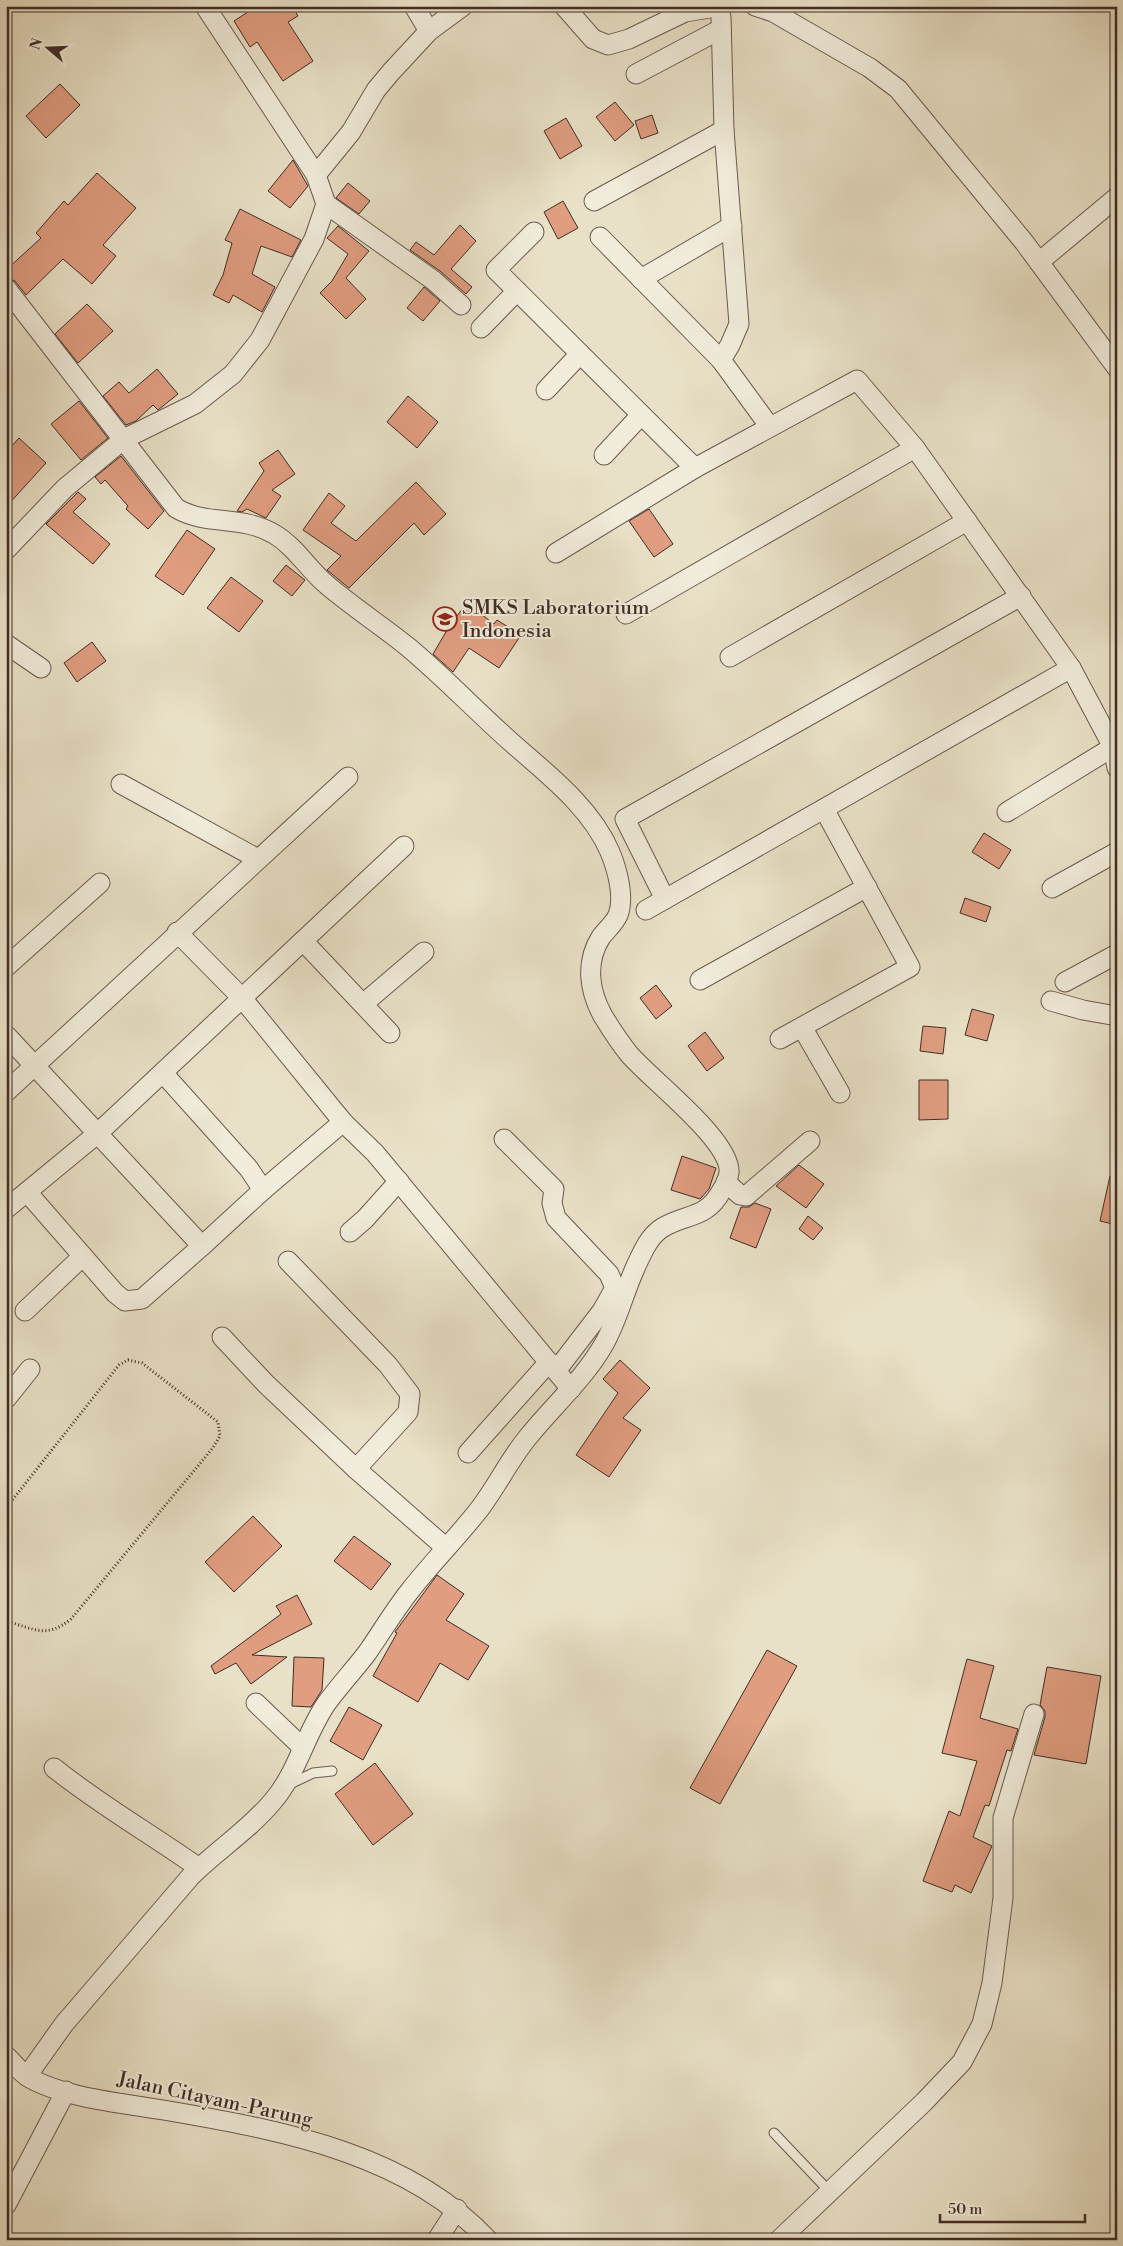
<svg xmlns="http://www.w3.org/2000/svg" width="1123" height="2246" font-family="'Libre Bodoni',serif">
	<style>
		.building { fill: #e09d80; stroke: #402d27 }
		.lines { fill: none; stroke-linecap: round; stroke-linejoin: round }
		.lane-casing { stroke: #6a5a4f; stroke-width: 11 }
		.street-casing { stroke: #6a5a4f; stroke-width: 21 }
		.path { stroke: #402d27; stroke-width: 3; stroke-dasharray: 1 2.5; stroke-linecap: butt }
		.lane { stroke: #f1ecdb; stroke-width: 9 }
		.street { stroke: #f1ecdb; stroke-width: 19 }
		.labels { text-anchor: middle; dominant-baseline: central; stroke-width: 4; stroke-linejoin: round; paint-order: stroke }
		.poi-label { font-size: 20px; fill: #402d27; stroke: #f1ecdb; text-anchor: start }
		.street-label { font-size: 20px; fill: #402d27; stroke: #f1ecdb }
	</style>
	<rect width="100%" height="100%" fill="#e9e1c7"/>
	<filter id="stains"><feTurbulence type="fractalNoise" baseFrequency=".004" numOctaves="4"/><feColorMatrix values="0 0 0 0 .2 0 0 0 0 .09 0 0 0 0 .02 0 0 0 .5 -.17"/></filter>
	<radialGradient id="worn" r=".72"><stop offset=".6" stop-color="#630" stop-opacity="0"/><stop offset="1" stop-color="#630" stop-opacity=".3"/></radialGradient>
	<!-- building -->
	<g class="building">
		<path d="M257,6H292L298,16L288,22L313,61L283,81L257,42L250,47L234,21Z"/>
		<path d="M60,84L80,105L46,138L26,116Z"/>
		<path d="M615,102L634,125L615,141L596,117Z"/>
		<path d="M652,115L658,133L641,139L635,121Z"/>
		<path d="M566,118L582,146L560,159L544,131Z"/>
		<path d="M293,160L308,186L290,208L268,191Z"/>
		<path d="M97,173L136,208L103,245L116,256L92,284L63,259L26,295L15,281L6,277V270L41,238L36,233L64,201L68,205Z"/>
		<path d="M348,183L370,201L359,214L336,198Z"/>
		<path d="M563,201L578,228L558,239L544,212Z"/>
		<path d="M240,209L301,240L292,257L261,246L252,274L275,287L262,312L233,295L229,303L213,295L223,275L232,243L225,240Z"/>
		<path d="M460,225L476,241L451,269L472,287L466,294L440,271L410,250L416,242L434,255Z"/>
		<path d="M338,226L369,251L346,278L366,299L346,319L320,293L332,281L348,254L327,238Z"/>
		<path d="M424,287L440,301L423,321L407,308Z"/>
		<path d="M87,304L113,331L78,363L55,334Z"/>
		<path d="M157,369L178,394L158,410L153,405L136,421L126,425L103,396L119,382L129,393Z"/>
		<path d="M408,396L438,422L417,448L387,422Z"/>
		<path d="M79,401L108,438L81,460L51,424Z"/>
		<path d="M19,438L46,463L6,507V452Z"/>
		<path d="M278,450L295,474L272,490L281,496L266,518L247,509L242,512L237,511L264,471L259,463Z"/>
		<path d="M121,456L164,511L148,529L126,509L128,506L105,480L101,484L95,477Z"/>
		<path d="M416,482L446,514L424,535L414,523L349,588L327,570L341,556L303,530L329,493L345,506L331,523L356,541Z"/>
		<path d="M78,492L86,499L73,512L110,544L93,564L46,524Z"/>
		<path d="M649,509L673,544L654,557L629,521Z"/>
		<path d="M187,530L215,549L183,595L155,576Z"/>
		<path d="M286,565L305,580L292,596L273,581Z"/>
		<path d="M231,577L263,601L239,632L207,608Z"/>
		<path d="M467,603L494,624L497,620L521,635L499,668L469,648L453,672L433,654L450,625Z"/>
		<path d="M92,642L106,661L77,682L64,663Z"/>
		<path d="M984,833L1011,850L999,869L972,852Z"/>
		<path d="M965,898L991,907L986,922L960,913Z"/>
		<path d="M656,985L672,1006L656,1019L640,998Z"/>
		<path d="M972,1009L994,1015L987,1041L965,1035Z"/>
		<path d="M923,1026L946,1028L943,1054L920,1051Z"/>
		<path d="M705,1032L724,1058L707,1071L688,1046Z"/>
		<path d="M919,1080H948V1119L919,1120Z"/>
		<path d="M682,1156L716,1168L709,1189L700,1199L671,1190Z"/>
		<path d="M799,1165L824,1184L806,1208L776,1186Z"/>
		<path d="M1110,1176L1117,1177V1225L1100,1221Z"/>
		<path d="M755,1203L771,1209L756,1248L730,1238L741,1207H749Z"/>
		<path d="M808,1216L823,1228L813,1240L799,1229Z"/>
		<path d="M620,1360L650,1388L623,1418L641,1430L609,1477L576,1455L618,1393L603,1379Z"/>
		<path d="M253,1516L282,1546L234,1592L205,1562Z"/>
		<path d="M354,1536L391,1564L371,1590L334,1561Z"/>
		<path d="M437,1575L464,1594L446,1620L489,1646L468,1680L440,1663L418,1702L373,1676L397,1633L395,1632Z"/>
		<path d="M297,1595L312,1624L252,1655L287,1657L251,1684L236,1663L215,1674L211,1666L281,1614L276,1606Z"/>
		<path d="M767,1650L797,1666L720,1804L690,1788Z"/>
		<path d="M294,1657L324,1658L322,1690L311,1707L292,1706Z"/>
		<path d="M967,1659L994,1666L980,1718L1018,1729L1011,1751L1007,1750L989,1806L985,1805L973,1837L992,1846L971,1893L955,1885L952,1892L923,1881L949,1811L960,1816L977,1761L942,1753Z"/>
		<path d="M1047,1667L1101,1676L1086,1764L1034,1755L1045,1717V1711L1040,1705Z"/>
		<path d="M349,1707L382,1725L363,1760L330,1741Z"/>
		<path d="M375,1763L413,1814L373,1845L335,1794Z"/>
	</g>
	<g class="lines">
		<!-- lane casing -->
		<g class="lane-casing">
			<g id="lane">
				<path d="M290,1784L313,1773L332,1771"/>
				<path d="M774,2133L829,2191"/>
			</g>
		</g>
		<!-- street casing -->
		<g class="street-casing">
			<g id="street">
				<path d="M414,6L429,31"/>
				<path d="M564,6L593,39L608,45L629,39L685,12L722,6"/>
				<path d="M755,6L773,12L870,68L898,89L1024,242L1117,368"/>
				<path d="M721,17L724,130L739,324L730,345L721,360L770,427"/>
				<path d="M636,74L721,29"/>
				<path d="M316,175L351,132L376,90L391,72L429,31L463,6"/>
				<path d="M594,201L724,130"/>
				<path d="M326,204L433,280L461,305"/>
				<path d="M534,232L496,270L695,468"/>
				<path d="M600,237L721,360"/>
				<path d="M1039,262L1117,197"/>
				<path d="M641,279L732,226"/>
				<path d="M6,288L176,508C205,526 243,515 274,534C295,546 308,569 327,585C353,607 382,626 408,647C444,677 476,711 511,742C546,773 591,807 610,852C617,869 625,897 618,915C614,924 607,929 601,937C585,962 589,991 603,1016C611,1029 620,1043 629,1054C651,1080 732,1141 729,1173C728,1178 725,1185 722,1190C706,1220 686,1213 662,1228C649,1236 642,1253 636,1266C624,1292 618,1319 604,1344C584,1379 553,1406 528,1437C510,1459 498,1484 481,1507C459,1536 432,1562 409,1592C394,1611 381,1633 367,1653C354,1670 339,1686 326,1704C305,1735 297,1773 273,1801C249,1830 217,1850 191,1876L64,2024L27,2076"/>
				<path d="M481,328L517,291"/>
				<path d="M546,390L580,354"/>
				<path d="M604,455L641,415"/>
				<path d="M6,550L65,488L124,439L195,404L233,374L260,340L314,239L326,204L316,175L205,6"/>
				<path d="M556,553L695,468L857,380L915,448L1071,668L1113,747L1117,768"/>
				<path d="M626,614L915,448"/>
				<path d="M6,644L41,668"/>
				<path d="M730,657L967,521"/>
				<path d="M121,784L258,859"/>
				<path d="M1007,812L1113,747"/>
				<path d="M1052,888L1117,852"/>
				<path d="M665,899L625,819L1021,596"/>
				<path d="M646,910L1071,668"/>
				<path d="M177,932L242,998L404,846"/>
				<path d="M303,941L390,1033"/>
				<path d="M6,967L100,883"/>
				<path d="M700,980L867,887"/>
				<path d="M1065,982L1117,954"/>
				<path d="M1051,1001L1083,1010L1117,1016"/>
				<path d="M363,1004L424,952"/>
				<path d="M802,1027L840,1093"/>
				<path d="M6,1035L202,1246L263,1190L249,1169L163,1073"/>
				<path d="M780,1039L910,967L824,809"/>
				<path d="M6,1092L348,777"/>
				<path d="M504,1139L554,1189L552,1203L556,1218L609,1274L615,1288L602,1311L556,1371"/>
				<path d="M726,1182L740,1195L746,1196L810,1141"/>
				<path d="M263,1190L343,1122"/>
				<path d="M27,1192L115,1293L125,1301L142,1299L202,1246"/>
				<path d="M6,1209L97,1134L242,998L343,1122L375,1153L571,1389"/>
				<path d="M350,1232L365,1219L399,1181"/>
				<path d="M288,1261L388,1365L410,1394L408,1412L356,1469"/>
				<path d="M25,1311L83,1256"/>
				<path d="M222,1337L266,1384L356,1469L445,1547"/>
				<path d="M6,1399L30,1369"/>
				<path d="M468,1453L549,1362"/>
				<path d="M256,1703L302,1747"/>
				<path d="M54,1768C100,1805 151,1834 199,1868"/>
				<path d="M6,2056C13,2062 20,2072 28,2077C65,2099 132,2104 175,2112C285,2131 409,2155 488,2240"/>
				<path d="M6,2205L66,2091"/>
				<path d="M437,2240L457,2209"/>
				<path d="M779,2240L924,2102L962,2062L982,2024L992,1983L1003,1898V1818L1034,1714"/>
			</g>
		</g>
		<!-- path -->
		<path class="path" d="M6,1508L119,1365L128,1360L142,1363L218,1422L220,1436L212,1449L71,1619C46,1639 35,1629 6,1621"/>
		<!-- lane -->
		<use href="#lane" class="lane"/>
		<!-- street -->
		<use href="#street" class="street"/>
	</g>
	<!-- icons -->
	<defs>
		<g id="school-ring" transform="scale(1.25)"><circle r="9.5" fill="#f1ecdb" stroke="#8f2418" stroke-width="1.5"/><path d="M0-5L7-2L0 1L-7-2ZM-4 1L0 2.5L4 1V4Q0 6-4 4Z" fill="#8f2418"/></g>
	</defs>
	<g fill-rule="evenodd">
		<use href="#school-ring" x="445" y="619"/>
	</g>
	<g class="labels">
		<!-- poi labels -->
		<g class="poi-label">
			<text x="462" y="608">SMKS Laboratorium<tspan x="462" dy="23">Indonesia</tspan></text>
		</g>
		<!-- street labels -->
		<g class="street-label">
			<text transform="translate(215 2100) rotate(12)">Jalan Citayam-Parung</text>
		</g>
	</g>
	<!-- margin -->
	<rect width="1123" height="2246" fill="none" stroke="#e9e1c7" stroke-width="25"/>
	<rect x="8" y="8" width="1108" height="2231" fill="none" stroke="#402d27" stroke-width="2.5"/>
	<rect x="12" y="12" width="1098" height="2221" fill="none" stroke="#402d27"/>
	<!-- north arrow -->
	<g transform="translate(48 48) rotate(289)" stroke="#f1ecdb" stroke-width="4" paint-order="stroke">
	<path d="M0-4L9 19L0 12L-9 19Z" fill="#402d27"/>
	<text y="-8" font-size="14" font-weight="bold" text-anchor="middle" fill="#402d27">N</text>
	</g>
	<!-- scale -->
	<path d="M940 2214v8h145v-8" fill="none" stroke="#402d27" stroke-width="2.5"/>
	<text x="948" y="2214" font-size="15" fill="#402d27" stroke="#f1ecdb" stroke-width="4" paint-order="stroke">50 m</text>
	<rect width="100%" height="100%" filter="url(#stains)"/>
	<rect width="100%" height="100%" fill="url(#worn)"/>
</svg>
